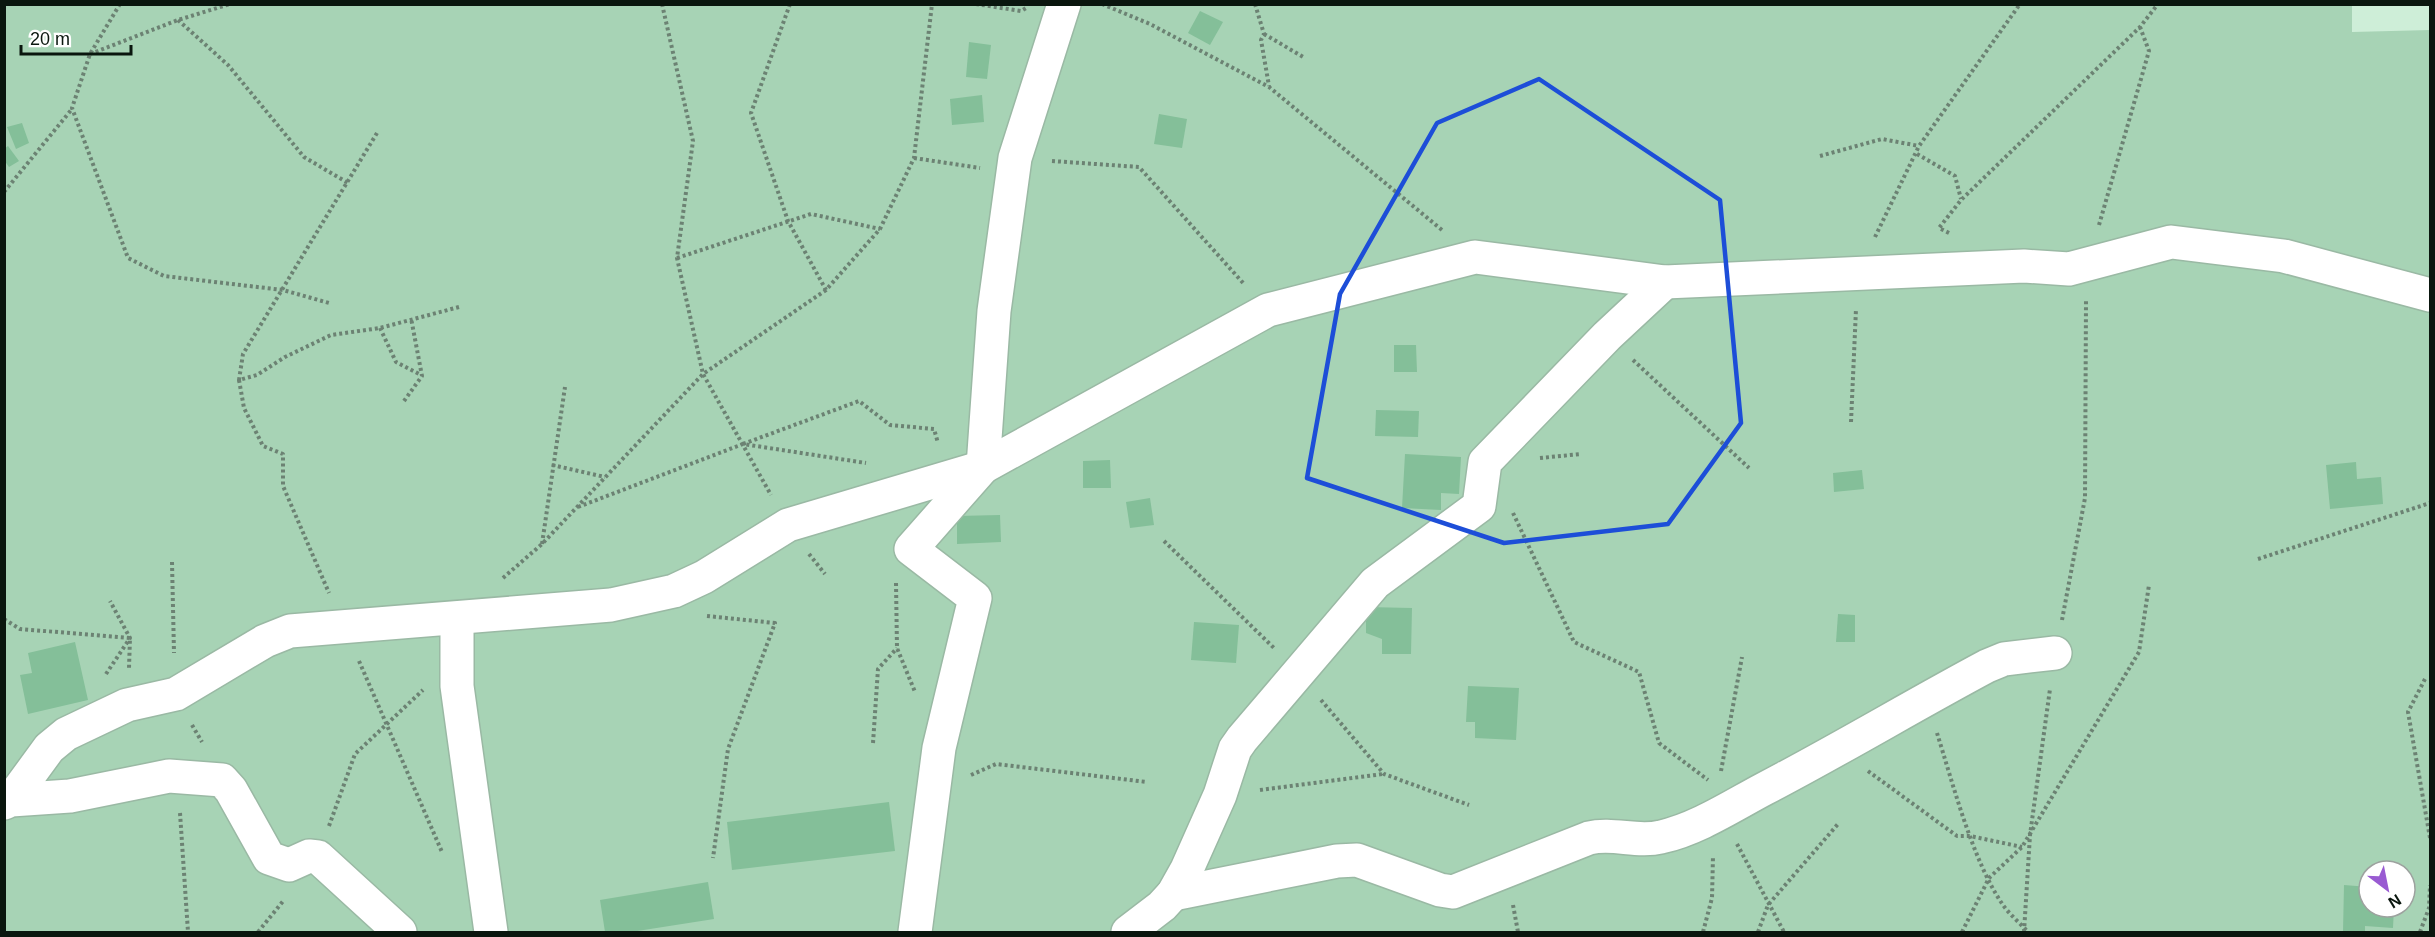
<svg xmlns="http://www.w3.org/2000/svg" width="2435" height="937" font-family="Arial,sans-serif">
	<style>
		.green { fill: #a7d3b5; fill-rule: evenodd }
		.building { fill: #84bf99 }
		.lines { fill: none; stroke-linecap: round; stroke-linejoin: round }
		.minor-casing { stroke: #9ab9a4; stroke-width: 36 }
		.path { stroke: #6c8273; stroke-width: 4; stroke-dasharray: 3 3; stroke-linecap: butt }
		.minor { stroke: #fff; stroke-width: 33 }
		.marked { fill: none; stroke: #1d4ed8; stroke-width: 4.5; stroke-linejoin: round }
	</style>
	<rect width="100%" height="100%" fill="#ceeed8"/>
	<!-- green -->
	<path class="green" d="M2352,4V32L2430,30V932H5V5ZM2369,871H2405V907H2369Z"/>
	<!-- building -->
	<g class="building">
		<path d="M1200,11L1223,22L1210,45L1188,33Z"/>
		<path d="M969,42L991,45L987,79L966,77Z"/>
		<path d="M982,95L984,122L952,125L950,99Z"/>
		<path d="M1159,114L1187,119L1182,148L1154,144Z"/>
		<path d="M22,123L29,143L16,149L7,127Z"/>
		<path d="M8,146L19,161L9,167L4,160V149Z"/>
		<path d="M1394,345H1416L1417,372H1394Z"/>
		<path d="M1376,410L1419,411L1418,437L1375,436Z"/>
		<path d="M1405,454L1461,457L1459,494L1441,493V510L1402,508Z"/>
		<path d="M1110,460L1111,488H1083V461Z"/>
		<path d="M2356,462L2357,479L2381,477L2383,504L2330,509L2326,465Z"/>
		<path d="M1862,470L1864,489L1834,492L1833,473Z"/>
		<path d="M1150,498L1154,525L1130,528L1126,502Z"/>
		<path d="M1000,515L1001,542L957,544V516Z"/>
		<path d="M1366,607L1412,608L1411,654H1382V639L1366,633Z"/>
		<path d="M1838,614L1855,615V642H1836Z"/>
		<path d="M1194,622L1239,625L1236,663L1191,660Z"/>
		<path d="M75,642L88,700L28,714L20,675L32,673L28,653Z"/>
		<path d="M1468,686L1519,688L1516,740L1475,738V722H1466Z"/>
		<path d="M889,802L895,851L732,870L727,822Z"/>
		<path d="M708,882L714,919L631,932H605L600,900Z"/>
		<path d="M2344,885L2369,887V907H2394L2393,928L2365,926V932H2343Z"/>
	</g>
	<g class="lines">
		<!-- minor casing -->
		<g class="minor-casing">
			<g id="minor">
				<path d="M457,619V686L491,932"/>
				<path d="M11,800L49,748L66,734L127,705L176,694L265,641L290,631L611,605L674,591L704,577L788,525L983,467L1268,310L1475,257L1665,282L2024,266L2069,269L2171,242L2284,256L2430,295"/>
				<path d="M4,803L11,800L70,796L169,776L222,780L231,790L269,858L289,865L309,856L318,857L400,932"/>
				<path d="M1173,894L1337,861L1357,860L1440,890L1453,892L1589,838C1613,832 1637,843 1661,837C1697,829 1732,806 1764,789C1839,750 1912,706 1987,666L2004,659L2055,653"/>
				<path d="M915,932L939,748L975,598L911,549L983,467L994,311L1015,158L1064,4"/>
				<path d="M1128,932L1162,906L1173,894L1187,869L1220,795L1235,749L1242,739L1375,583L1479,506L1485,462L1607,336L1665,282"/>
			</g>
		</g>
		<!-- path -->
		<g class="path">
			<path d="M120,4L90,54L72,108L128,258L164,276L283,290L329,303"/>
			<path d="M662,4L693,141L677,258L703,374L771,495"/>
			<path d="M790,4L751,113L788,221L826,290"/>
			<path d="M976,4L1021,11L1026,8"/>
			<path d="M1102,4L1150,24L1269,87L1442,230"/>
			<path d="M1255,4L1264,34L1261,40L1269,86"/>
			<path d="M178,20L228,65L304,157L348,183"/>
			<path d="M1264,34L1305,58"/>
			<path d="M90,54L178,20L230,4"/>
			<path d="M377,133L243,354L239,380L257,375L285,357L331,335L380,328L459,307"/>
			<path d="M1917,154L1955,176L1961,199"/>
			<path d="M1820,156L1882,139L1919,146"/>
			<path d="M914,158L980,168"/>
			<path d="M1052,161L1139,167L1244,284"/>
			<path d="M4,192L72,109"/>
			<path d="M2099,225L2149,51L2140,27"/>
			<path d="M1949,233L1939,228L1961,200L2140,27L2158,4"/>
			<path d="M1875,237L1919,146L2020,4"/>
			<path d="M677,258L811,214L880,229"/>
			<path d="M380,328L396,362L421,375"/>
			<path d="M1633,360L1749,468"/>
			<path d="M239,380L244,408L263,446L283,454V486L329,593"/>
			<path d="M404,401L422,376L411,318"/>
			<path d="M1851,422L1856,309"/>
			<path d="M743,444L859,401L890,425L934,429L938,443"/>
			<path d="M1540,458L1581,454"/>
			<path d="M552,465L605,477"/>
			<path d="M578,507L743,444L866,463"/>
			<path d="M1513,513L1574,642L1639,672L1659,743L1708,780"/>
			<path d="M1164,541L1274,648"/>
			<path d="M542,544L565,387"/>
			<path d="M809,554L825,574"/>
			<path d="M2258,559L2430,503"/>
			<path d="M172,562L174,653"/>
			<path d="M503,578L542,544L703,374L826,290L880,229L914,158L932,4"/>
			<path d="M896,583L897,648L915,692"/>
			<path d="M707,616L775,623L728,749L713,858"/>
			<path d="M4,619L20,629L130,638L129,668"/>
			<path d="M2062,620L2085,498L2086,300"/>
			<path d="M359,661L442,852"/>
			<path d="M106,674L130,638L110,601"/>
			<path d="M2425,679L2408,712L2430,838"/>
			<path d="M1321,700L1384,774L1469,805"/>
			<path d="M192,725L202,742"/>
			<path d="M1937,733C1953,784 1973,862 2003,905C2010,915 2020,923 2028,932"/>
			<path d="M873,743L878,669L897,648"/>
			<path d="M1721,771L1742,657"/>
			<path d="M1868,771L1957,836H1970L2022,847"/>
			<path d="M971,775L996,764L1147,782"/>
			<path d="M1260,790L1383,774"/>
			<path d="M180,813L188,932"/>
			<path d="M329,826L355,754L423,690"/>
			<path d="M1737,844L1784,932"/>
			<path d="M1513,905L1518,932"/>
			<path d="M258,932L284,900"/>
			<path d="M1703,932L1712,898L1713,856"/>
			<path d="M1758,932L1768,905L1838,824"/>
			<path d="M1962,932L1989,878L2022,847L2139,652L2149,585"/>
			<path d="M2024,932L2030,835L2050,689"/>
			<path d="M2420,932L2429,908L2430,885"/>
		</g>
		<!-- minor -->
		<use href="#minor" class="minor"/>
	</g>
	<!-- marked area -->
	<path class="marked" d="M1539,79L1720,200L1741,423L1668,524L1504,543L1307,478L1340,294L1437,123Z"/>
	<!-- border -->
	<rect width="2435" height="937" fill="none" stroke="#0a160e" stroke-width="12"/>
	<!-- north arrow -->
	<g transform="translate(2387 889) rotate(148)"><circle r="28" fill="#ffffff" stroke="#9da29f" stroke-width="1.5"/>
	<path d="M0-4.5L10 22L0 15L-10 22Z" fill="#995bd2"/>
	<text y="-9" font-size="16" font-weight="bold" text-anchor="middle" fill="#0a160e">N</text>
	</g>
	<!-- scale -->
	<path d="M21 45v9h110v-9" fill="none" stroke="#0a160e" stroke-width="3"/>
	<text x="30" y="45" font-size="18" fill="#0a160e" stroke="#ffffff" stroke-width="4.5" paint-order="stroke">20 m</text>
</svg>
